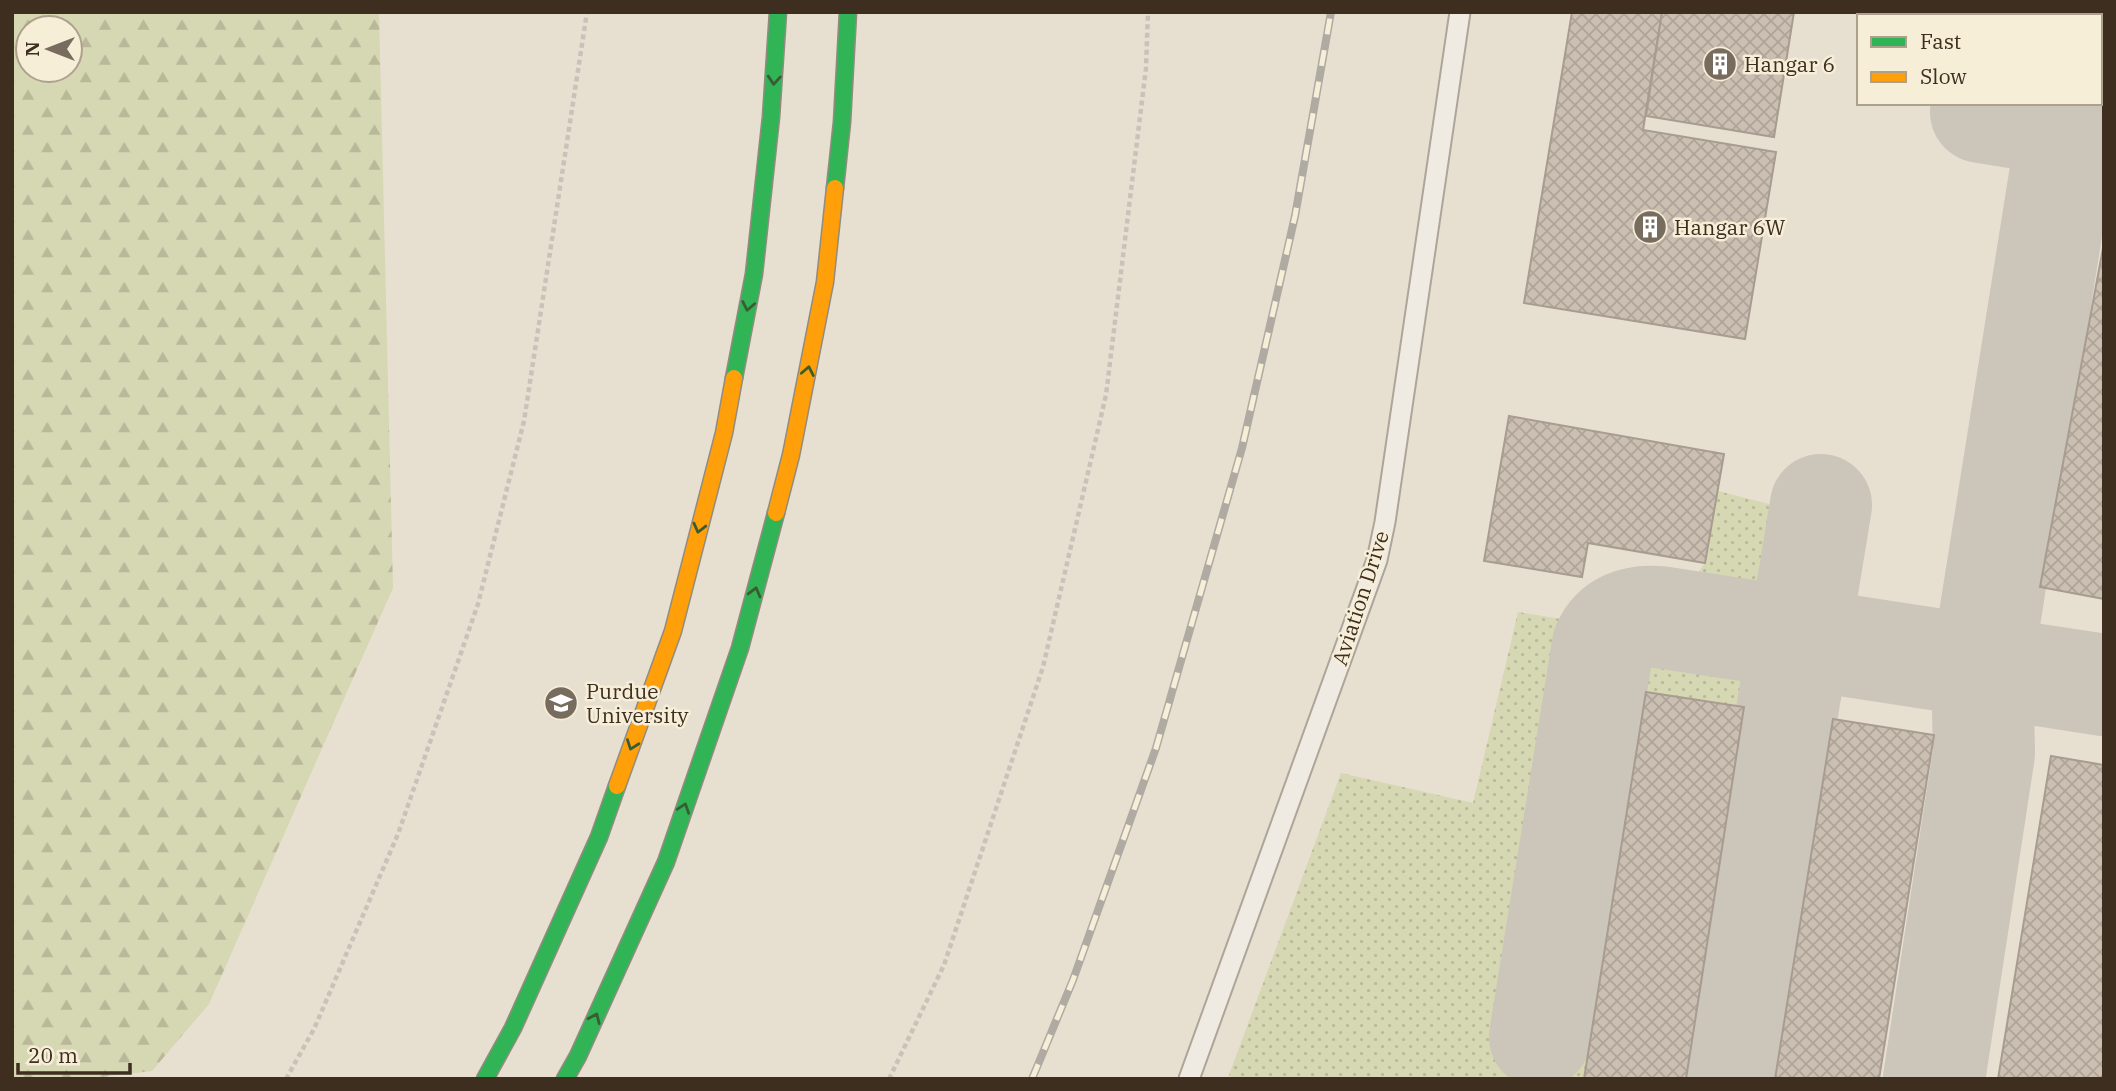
<svg xmlns="http://www.w3.org/2000/svg" width="2116" height="1091" font-family="'IBM Plex Serif',serif">
	<style>
		.grass { fill: url(#grass-dots) }
		.forest { fill: url(#forest-firs); fill-rule: evenodd }
		.lines { fill: none; stroke-linecap: round; stroke-linejoin: round }
		.taxiway { stroke: #cbc5ba; stroke-width: 102 }
		.building { fill: url(#building-cross-hatch); stroke: #a89c90; stroke-width: 2 }
		.lane-casing { stroke: #ada599; stroke-width: 23 }
		.fast-casing { stroke: #928b80; stroke-width: 19 }
		.slow-casing { stroke: #928b80; stroke-width: 19 }
		.path { stroke: #c8c2b9; stroke-width: 4.5; stroke-dasharray: 5 3.5; stroke-linecap: butt }
		.lane { stroke: #efebe3; stroke-width: 19 }
		.fast { stroke: #30b455; stroke-width: 16 }
		.slow { stroke: #ff9f0a; stroke-width: 16 }
		.rail-casing { stroke: #afaaa2; stroke-width: 8 }
		.rail { stroke: #f7eed8; stroke-width: 5; stroke-dasharray: 16; stroke-linecap: butt }
		.oneway { stroke: #385d33 }
		.labels { text-anchor: middle; dominant-baseline: central; stroke-width: 5; stroke-linejoin: round; paint-order: stroke }
		.poi-label { font-size: 21px; fill: #3d2e20; stroke: #f7eed8; text-anchor: start }
		.street-label { font-size: 21px; fill: #3d2e20; stroke: #f7eed8 }
	</style>
	<defs>
		<pattern id="grass-dots" width="8" height="8" patternUnits="userSpaceOnUse" patternTransform="scale(1.75)"><rect width="8" height="8" fill="#d6d7b3"/><path d="M2 2h.1M6 6h.1" fill="none" stroke="#b9b99a" stroke-width="1.8" stroke-linecap="round"/></pattern>
		<pattern id="forest-firs" width="22" height="20" patternUnits="userSpaceOnUse" patternTransform="scale(1.75)"><rect width="22" height="20" fill="#d6d7b3"/><path d="M5 1l3.5 6h-7zM16 11l3.5 6h-7z" fill="#b9b99a"/></pattern>
		<pattern id="building-cross-hatch" width="8" height="8" patternUnits="userSpaceOnUse" patternTransform="scale(1.75)"><rect width="8" height="8" fill="#cbbfb2"/><path d="M0 0l8 8M0 8l8-8" fill="none" stroke="#afa499"/></pattern>
	</defs>
	<rect width="100%" height="100%" fill="#e7e0d1"/>
	<!-- grass -->
	<g class="grass">
		<path d="M1718,491L1781,507L1792,529L1793,569L1773,599L1754,609L1690,603L1692,581L1705,563Z"/>
		<path d="M1518,612L1574,621L1580,629L1582,641L1522,1036L1589,1046L1584,1079H1231L1229,1075L1341,773L1473,803Z"/>
		<path d="M1664,653L1748,667L1761,692L1764,706L1759,750H1738L1744,707L1646,692L1644,698L1622,695L1616,684C1624,656 1639,657 1664,653Z"/>
	</g>
	<!-- forest -->
	<path class="forest" d="M12,12H379L393,588L209,1004L152,1071L85,1079H12ZM28,28H70V70H28Z"/>
	<g class="lines">
		<!-- taxiway -->
		<g class="taxiway">
			<path d="M1981,112L2104,132"/>
			<path d="M1540,1037L1603,645C1613,622 1634,615 1659,617L2104,685"/>
			<path d="M1727,1079L1821,505"/>
			<path d="M1934,1079L1984,753L1982,666L2068,126"/>
		</g>
	</g>
	<!-- building -->
	<g class="building">
		<path d="M1572,12H1662L1643,130L1776,152L1745,339L1524,303Z"/>
		<path d="M1662,12H1794L1774,137L1646,116Z"/>
		<path d="M2103,248H2104V599L2040,587Z"/>
		<path d="M1509,416L1724,454L1705,563L1588,543L1582,577L1484,561Z"/>
		<path d="M1646,692L1744,707L1686,1079H1584Z"/>
		<path d="M1833,719L1934,735L1879,1079H1775Z"/>
		<path d="M2051,756L2104,765V1079H1998Z"/>
	</g>
	<g class="lines">
		<!-- lane casing -->
		<g class="lane-casing">
			<path id="lane" d="M1189,1079L1377,560L1385,522L1460,12"/>
		</g>
		<!-- fast casing -->
		<g class="fast-casing">
			<g id="fast">
				<path d="M835,188L842,122L848,12"/>
				<path d="M734,378L754,274L771,117L778,12"/>
				<path d="M485,1079L513,1028L599,837L617,786"/>
				<path d="M565,1079L578,1056L666,862L740,648L776,513"/>
			</g>
		</g>
		<!-- slow casing -->
		<g class="slow-casing">
			<g id="slow">
				<path d="M776,513L791,455L825,282L835,188"/>
				<path d="M617,786L673,631L724,433L734,378"/>
			</g>
		</g>
		<!-- path -->
		<g class="path">
			<path d="M286,1079L314,1029L398,834L478,604L524,421L587,12"/>
			<path d="M889,1079L944,965L1043,667L1106,395L1146,68L1148,12"/>
		</g>
		<!-- lane -->
		<use href="#lane" class="lane"/>
		<!-- fast -->
		<use href="#fast" class="fast"/>
		<!-- slow -->
		<use href="#slow" class="slow"/>
		<!-- rail casing -->
		<g class="rail-casing">
			<path id="rail" d="M1032,1079L1073,980L1156,748L1242,448L1295,216L1331,12"/>
		</g>
		<!-- rail -->
		<use href="#rail" class="rail"/>
	</g>
	<!-- one-way arrows -->
	<defs><path id="oneway-chevron" d="M-2-3.5L2.5 0L-2 3.5" fill="none" stroke-width="1.6" stroke-linecap="round" stroke-linejoin="round" transform="scale(1.75)"/></defs>
	<g class="oneway">
		<use href="#oneway-chevron" transform="translate(774 80) rotate(94)"/>
		<use href="#oneway-chevron" transform="translate(748 306) rotate(101)"/>
		<use href="#oneway-chevron" transform="translate(808 371) rotate(-79)"/>
		<use href="#oneway-chevron" transform="translate(699 528) rotate(104)"/>
		<use href="#oneway-chevron" transform="translate(755 592) rotate(-75)"/>
		<use href="#oneway-chevron" transform="translate(632 745) rotate(110)"/>
		<use href="#oneway-chevron" transform="translate(684 808) rotate(-71)"/>
		<use href="#oneway-chevron" transform="translate(595 1018) rotate(-66)"/>
	</g>
	<!-- icons -->
	<defs>
		<g id="building-disc" transform="scale(1.75)"><circle r="9.5" fill="#786c5e" stroke="#f7eed8"/><path d="M-4-6H4V6H1V3H-1V6H-4ZM-2.5-4.3h1.7v1.8h-1.7ZM.8-4.3h1.7v1.8H.8ZM-2.5-1h1.7V.8h-1.7ZM.8-1h1.7V.8H.8Z" fill="#fff"/></g>
		<g id="university-disc" transform="scale(1.75)"><circle r="9.5" fill="#786c5e" stroke="#f7eed8"/><path d="M0-5L7-2L0 1L-7-2ZM-4 1L0 2.5L4 1V4Q0 6-4 4Z" fill="#fff"/></g>
	</defs>
	<g fill-rule="evenodd">
		<use href="#building-disc" x="1720" y="64"/>
		<use href="#building-disc" x="1650" y="227"/>
		<use href="#university-disc" x="561" y="703"/>
	</g>
	<g class="labels">
		<!-- poi labels -->
		<g class="poi-label">
			<text x="1744" y="64">Hangar 6</text>
			<text x="1674" y="227">Hangar 6W</text>
			<text x="586" y="691">Purdue<tspan x="586" dy="24">University</tspan></text>
		</g>
		<!-- street labels -->
		<g class="street-label">
			<text transform="translate(1360 598) rotate(-72)">Aviation Drive</text>
		</g>
	</g>
	<!-- border -->
	<rect width="2116" height="1091" fill="none" stroke="#3d2e20" stroke-width="28"/>
	<!-- legend -->
	<rect x="1857" y="14" width="245" height="91" fill="#f7eed8" stroke="#ada18e" stroke-width="2"/>
	<rect x="1871" y="37" width="35" height="10" fill="#30b455" stroke="#ada18e" stroke-width="2"/>
	<text x="1920" y="49" font-size="21" fill="#3d2e20">Fast</text>
	<rect x="1871" y="72" width="35" height="10" fill="#ff9f0a" stroke="#ada18e" stroke-width="2"/>
	<text x="1920" y="84" font-size="21" fill="#3d2e20">Slow</text>
	<!-- north arrow -->
	<g transform="translate(49 49) rotate(270)"><circle r="33" fill="#f7eed8" stroke="#ada18e" stroke-width="2"/>
	<path d="M0-5L12 26L0 18L-12 26Z" fill="#786c5e"/>
	<text y="-10" font-size="19" font-weight="bold" text-anchor="middle" fill="#3d2e20">N</text>
	</g>
	<!-- scale -->
	<path d="M18 1063v10h112v-10" fill="none" stroke="#3d2e20" stroke-width="3.5"/>
	<text x="28" y="1063" font-size="21" fill="#3d2e20" stroke="#f7eed8" stroke-width="5" paint-order="stroke">20 m</text>
</svg>
